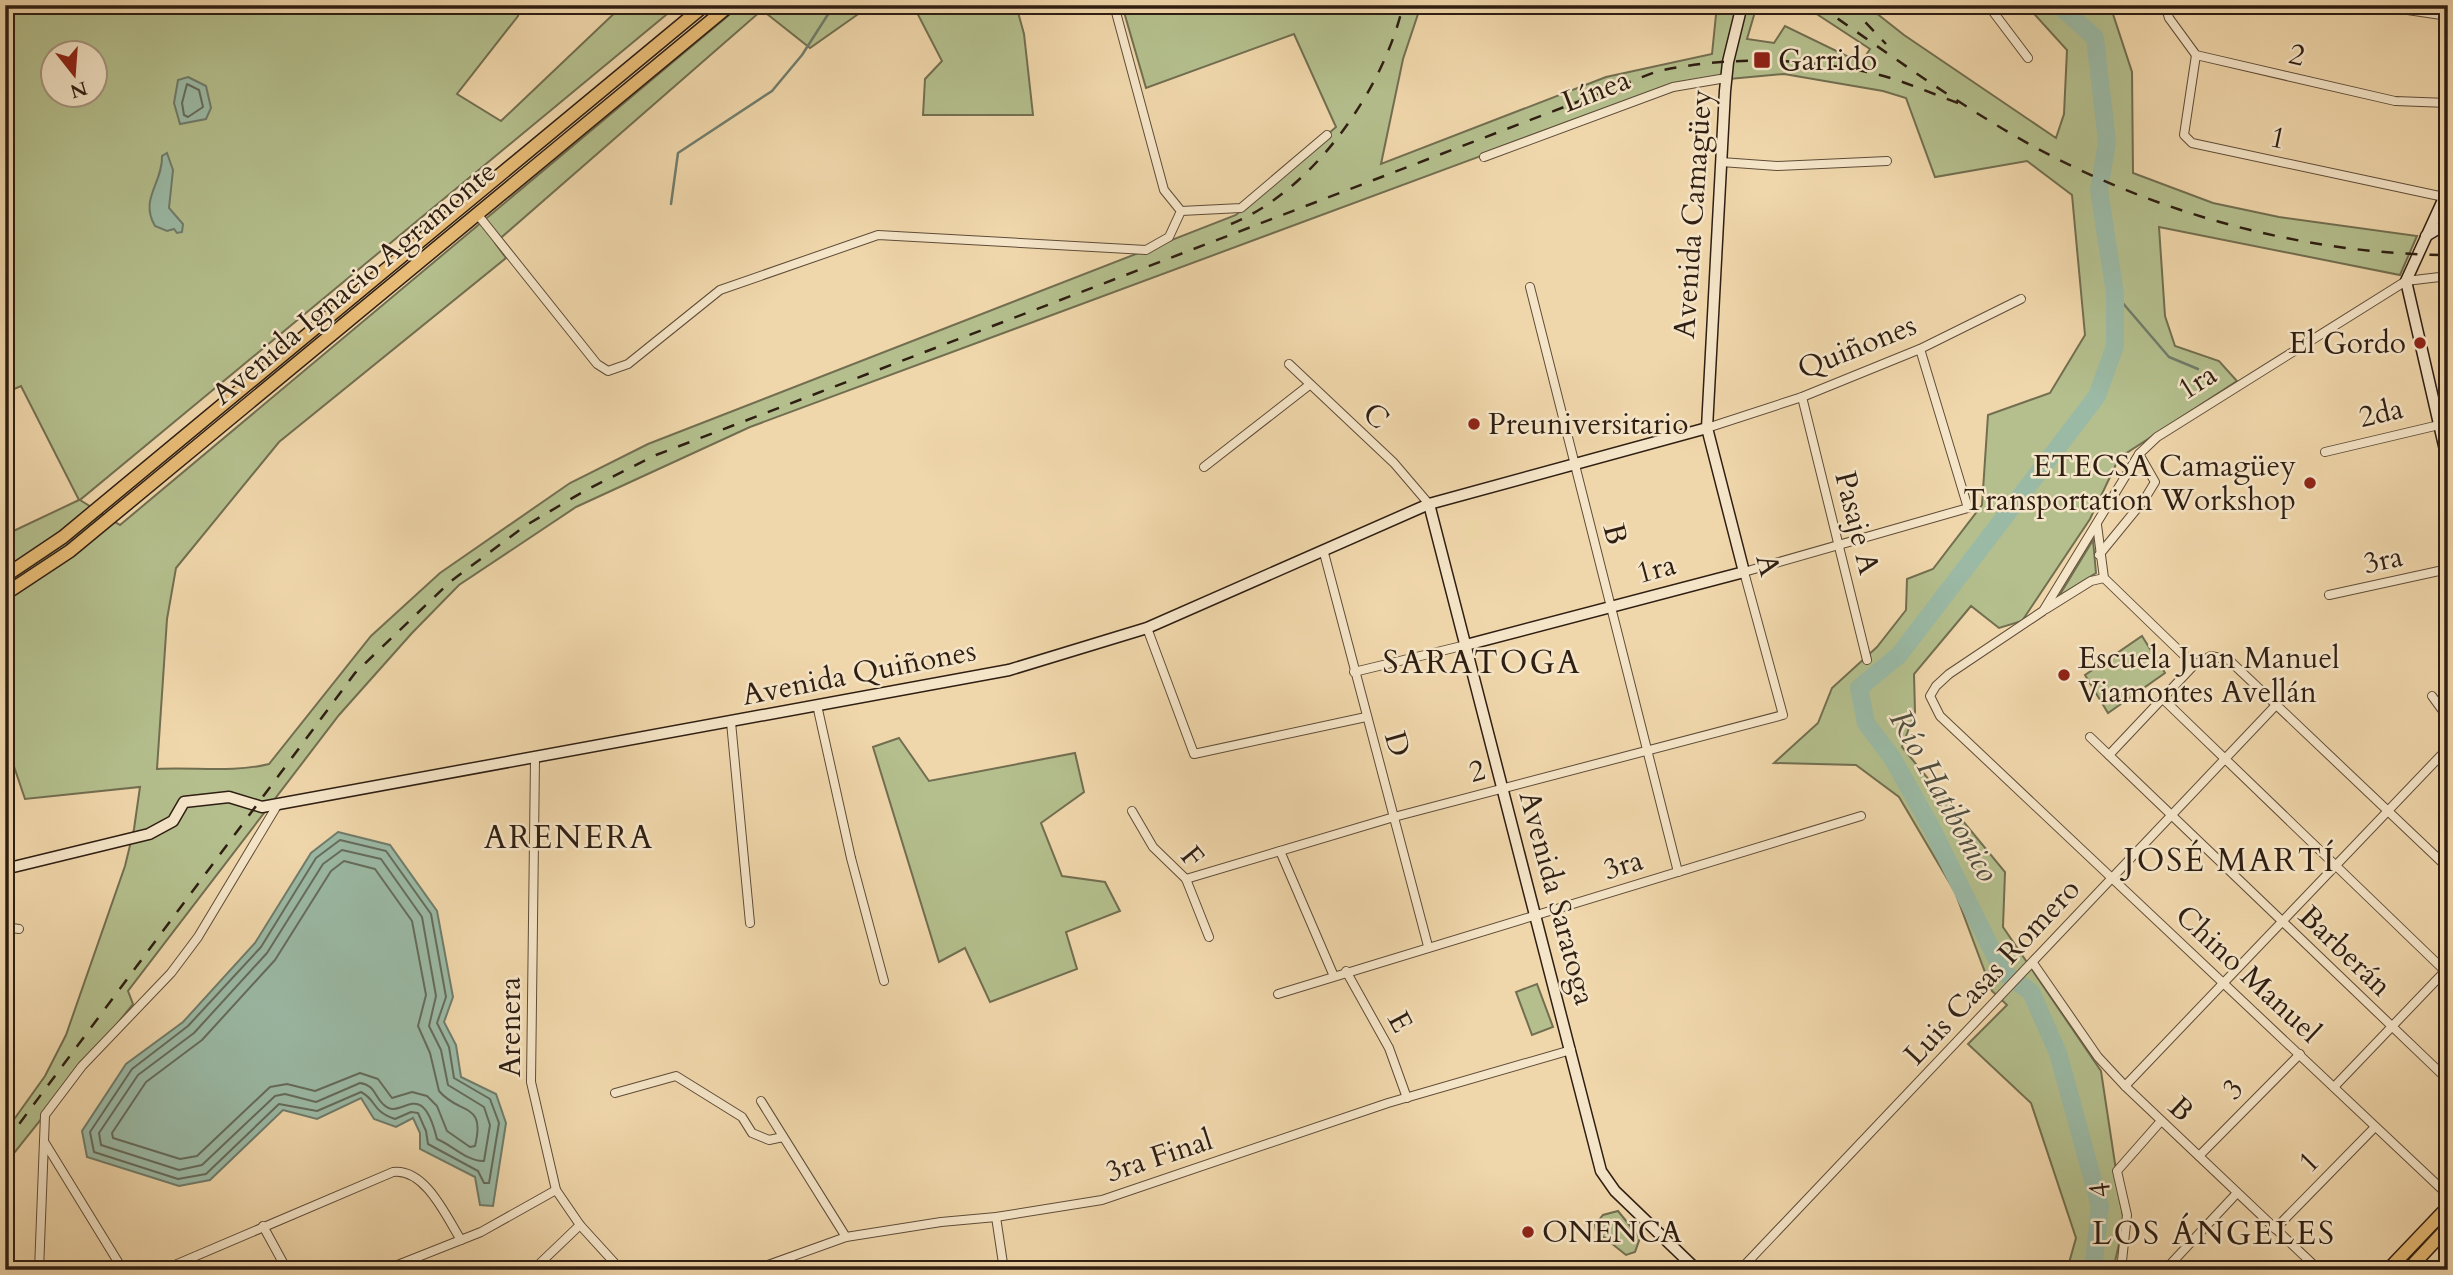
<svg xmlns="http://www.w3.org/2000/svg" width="2453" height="1275" font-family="Cardo,serif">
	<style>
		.green { fill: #b4bf8d; stroke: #726e50; stroke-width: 2; fill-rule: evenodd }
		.water { fill: #9bbaa6; stroke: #707c6b; stroke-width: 2 }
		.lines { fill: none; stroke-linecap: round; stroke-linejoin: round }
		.shore { stroke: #656c5c; stroke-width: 2 }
		.stream { stroke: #707c6b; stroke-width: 2.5 }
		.river { stroke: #9bbaa6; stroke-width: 18 }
		.street-casing { stroke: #5f4c38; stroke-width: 10 }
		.secondary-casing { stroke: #2f1e12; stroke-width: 13 }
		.primary-casing { stroke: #2f1e12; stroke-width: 15 }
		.street { stroke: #f5e5c8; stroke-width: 8 }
		.secondary { stroke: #f5e5c8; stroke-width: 10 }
		.primary { stroke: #e8bc76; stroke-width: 12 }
		.rail { stroke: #2f1e12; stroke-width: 2.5; stroke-dasharray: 12 12; stroke-linecap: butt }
		.poi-dot { fill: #8f2418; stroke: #f5e5c8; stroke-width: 2.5 }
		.labels { text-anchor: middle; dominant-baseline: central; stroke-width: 5; stroke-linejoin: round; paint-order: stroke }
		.street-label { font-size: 30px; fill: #2f1e12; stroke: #f5e5c8 }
		.poi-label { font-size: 30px; fill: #2f1e12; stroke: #f5e5c8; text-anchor: start }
		.neighbourhood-label { font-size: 32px; letter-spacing: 2px; fill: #2f1e12; stroke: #f5e5c8 }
		.water-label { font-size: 32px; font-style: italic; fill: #4f4d3e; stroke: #f5e5c8 }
	</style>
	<rect width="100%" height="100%" fill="#f0d7ab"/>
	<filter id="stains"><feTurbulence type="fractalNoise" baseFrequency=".00286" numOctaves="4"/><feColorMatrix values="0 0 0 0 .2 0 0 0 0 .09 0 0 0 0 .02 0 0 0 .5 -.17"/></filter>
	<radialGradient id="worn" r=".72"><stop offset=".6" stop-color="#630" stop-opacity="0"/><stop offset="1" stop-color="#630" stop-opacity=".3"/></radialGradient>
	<!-- green -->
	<g class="green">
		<path d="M5,5H521L518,16L457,94L501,121L623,5H678L80,500L120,525L741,5H871L810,48L762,10L495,243L506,258L279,442L176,568L167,619L157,769C195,767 233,773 269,764L371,636L440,573L570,483L648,444L1236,215L1336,127L1294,34L1146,88L1122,5H1421L1403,59L1381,164L1606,77L1712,54L1717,5H1757L1747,39L1774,43L1785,26L1861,63L1870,49L1803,5H1866L1904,35L2056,138L2064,114L2067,50L2026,5H2110L2132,72L2133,173L2213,203L2279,217L2417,236L2400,275L2159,227L2165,316L2175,346L2219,361L2237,381L2119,458L2090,519L2022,621L1999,628L1971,606L1914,674L1915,712L1902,747L2005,872L2003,927L2101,1071L2124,1223L2113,1270H2067L2076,1238L2031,1103L1968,1044L2007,1005L1992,991L1955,892L1899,797L1856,765L1774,763L1818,723L1832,688L1877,647L1906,610L1907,579L1933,569L1982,505L1988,415L2050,393L2085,335L2072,195L2027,161L1935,177L1906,98L1883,91L1784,74L1675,84L750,427L576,507L459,585L412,633L339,715L128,991L133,1004L7,1162L5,1177V1132L45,1076L66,1035L125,866L134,829L140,787L25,799L5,740V535L79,500L21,386L5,393ZM52,52H94V94H52Z"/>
		<path d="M913,5H1016L1024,34L1033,115H923L925,79L942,61Z"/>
		<path d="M2093,540L2096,573L2059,596Z"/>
		<path d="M2142,636L2165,673L2108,713L2085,675Z"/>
		<path d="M899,738L929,781L1075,753L1084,792L1041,823L1062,876L1105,882L1120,911L1066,932L1077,969L990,1002L965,948L939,962L873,747Z"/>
		<path d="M1537,984L1553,1027L1532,1035L1516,992Z"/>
		<path d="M1618,1211L1640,1238L1635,1252L1626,1255L1596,1231L1595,1225L1603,1215Z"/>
	</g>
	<!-- water -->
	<g class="water">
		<path d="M188,77L206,86L211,108L206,119L180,124L174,103L178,80Z"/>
		<path d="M167,153L173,170L169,208L183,224L182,232L177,233L174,229L167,231L155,226C139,199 163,183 162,156Z"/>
		<path d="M338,832L390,845L437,911L453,997L444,1022L456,1045L461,1077L496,1094L506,1123L493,1206L480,1205L475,1177L420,1149V1133L413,1118L396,1127L374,1119L361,1098L317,1119L283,1110L210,1180L179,1186L87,1157L82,1131L126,1064L183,1022L255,943L311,853Z"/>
	</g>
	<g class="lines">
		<!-- shore -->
		<g class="shore">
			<path d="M187,84L199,90L203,107L188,117L184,115L182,103Z"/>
			<path d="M340,840L386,851L431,914L446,997L437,1023L449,1047L454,1078L490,1099L499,1123L489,1183H484L478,1171L428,1144L426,1131L418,1113L411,1112L395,1119C371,1111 377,1100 361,1092L317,1111L279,1104L206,1174L178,1179L94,1152L90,1132L132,1069L188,1026L261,947L316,858Z"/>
			<path d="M342,850L381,859L422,917L436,996L429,1026L441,1050L448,1085L484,1107L490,1125L484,1161C468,1162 452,1145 437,1139C421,1074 402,1122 384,1105C374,1096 375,1085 360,1083L316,1102L285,1094L275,1096L202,1165L179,1170L101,1145L99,1133L138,1075L194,1033L267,953L323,864Z"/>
			<path d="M344,861L375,869L412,921L426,995L418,1026L430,1053L439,1091C460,1116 486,1101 475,1146L470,1147L447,1131L437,1106L427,1096L412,1092L392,1098L378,1079L360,1073L315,1091L287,1084L270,1087L197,1156L180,1159L113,1138L112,1133L146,1082L202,1040L275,960L331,871Z"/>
		</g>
		<!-- stream -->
		<g class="stream">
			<path d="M671,204L678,153L772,91L802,55L834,5"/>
			<path d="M2115,294L2169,357L2198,369"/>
		</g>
		<!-- river -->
		<path class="river" d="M2059,5L2095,38L2107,142L2099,190L2115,294V346L2097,396L1899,655L1859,688L1866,723L1893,759L1932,829L2003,972L2031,992L2058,1053L2100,1206L2093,1270"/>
		<!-- street casing -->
		<g class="street-casing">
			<g id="street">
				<path d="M1988,5L2028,58"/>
				<path d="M2165,5L2169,18L2196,55L2395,101L2448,103"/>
				<path d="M2374,5L2448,16"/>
				<path d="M2196,55L2184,135L2192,143L2444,197"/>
				<path d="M1484,157L1673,87L1726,78"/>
				<path d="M1721,162L1777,166L1887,161"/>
				<path d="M1181,211L1241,208L1327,135"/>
				<path d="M478,215L597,364L608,371L628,364L720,290L878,235L1146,250L1169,237L1181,211L1164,190L1114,5"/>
				<path d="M2448,276L2406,281L2157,437L2139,454L2043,611L1949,674L1936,686L1930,696L1940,716L2448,1195"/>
				<path d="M1530,287L1678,872"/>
				<path d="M1289,364L1394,463L1429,504"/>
				<path d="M1802,397L1867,660"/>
				<path d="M1707,428L1802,397L1920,349L2021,299"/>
				<path d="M2325,452L2439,425"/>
				<path d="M1204,467L1308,386"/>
				<path d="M2097,525L2104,578L2194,665L2211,656L2229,660L2448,868"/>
				<path d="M1324,553L1428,946"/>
				<path d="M2099,555L2144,500L2155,482L2139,454"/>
				<path d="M2329,595L2448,569"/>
				<path d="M2046,609L2091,581L2104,578"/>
				<path d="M1147,628L1194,754L1366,717"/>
				<path d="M1354,672L1466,645"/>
				<path d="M2432,696L2448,718"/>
				<path d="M2163,699L2445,971"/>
				<path d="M817,705L851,858L884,981"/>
				<path d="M731,722L750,923"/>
				<path d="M2090,737L2448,1080"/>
				<path d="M2109,755L2194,665"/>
				<path d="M535,759L531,1082L556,1190L580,1225L621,1270"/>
				<path d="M1132,811L1153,847L1186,879L1209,937"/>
				<path d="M1280,851L1333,974"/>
				<path d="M1186,879L1394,817L1783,715L1744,572L1968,508L1920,349"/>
				<path d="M5,927L19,929"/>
				<path d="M2033,963L2098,1057L2125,1086L2319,1270"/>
				<path d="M1346,971L1389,1048L1407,1098"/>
				<path d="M1278,994L1861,816"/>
				<path d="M2125,1086L2448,748"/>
				<path d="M2334,1087L2448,968"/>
				<path d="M615,1093L676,1076L742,1117L752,1133L769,1140L783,1137"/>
				<path d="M761,1101L846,1237"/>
				<path d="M45,1143L123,1270"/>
				<path d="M2199,1156L2300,1054"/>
				<path d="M996,1217L1004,1270"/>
				<path d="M263,1226L287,1270"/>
				<path d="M2275,1229L2375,1127"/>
				<path d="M39,1270L45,1115L82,1066L171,973L198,937L278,804"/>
				<path d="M163,1270L393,1172C425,1168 446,1216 461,1240"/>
				<path d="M385,1270L481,1232L556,1190"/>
				<path d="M533,1270L580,1225"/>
				<path d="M754,1270L846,1237L941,1222L996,1217L1102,1200L1388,1103L1571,1050"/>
				<path d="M1740,1270L2277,704"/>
				<path d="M2121,1270L2127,1215L2117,1171L2161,1121"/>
				<path d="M2165,1270L2237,1193"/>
			</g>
		</g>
		<!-- secondary casing -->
		<g class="secondary-casing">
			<g id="secondary">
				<path d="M2448,189L2406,281L2448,463"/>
				<path d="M2426,236L2448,223"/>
				<path d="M1429,504L1601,1171L1615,1191L1697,1270"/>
				<path d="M1466,645L1744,572L1707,428L1725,91L1728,62L1742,5"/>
				<path d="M5,869L149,834L173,821L184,802L229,797L262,807L1009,670L1147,628L1429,504L1707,428"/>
			</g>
		</g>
		<!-- primary casing -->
		<g class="primary-casing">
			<g id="primary">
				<path d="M5,576L63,537L705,5"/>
				<path d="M5,594L70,551L730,5"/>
				<path d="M2388,1270L2448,1207"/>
				<path d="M2408,1270L2448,1227"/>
			</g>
		</g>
		<!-- street -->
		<use href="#street" class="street"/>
		<!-- secondary -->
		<use href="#secondary" class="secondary"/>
		<!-- primary -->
		<use href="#primary" class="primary"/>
		<!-- rail -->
		<g class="rail">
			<path d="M1818,5C1879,47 1939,91 2003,129C2135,208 2294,254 2448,255"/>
			<path d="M1849,5L1886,44"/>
			<path d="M1231,224C1313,191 1384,89 1403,5"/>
			<path d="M5,1143L355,673L451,581L525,526L586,490L656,455L1658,71C1729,56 1801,58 1872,73C1903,80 1934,95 1964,105"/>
		</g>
	</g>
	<!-- markers -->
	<g class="poi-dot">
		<rect x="1753" y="51" width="18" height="18" rx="3.5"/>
		<circle cx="2420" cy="343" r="7"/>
		<circle cx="1474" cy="424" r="7"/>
		<circle cx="2310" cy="483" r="7"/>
		<circle cx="2064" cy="675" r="7"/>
		<circle cx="1528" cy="1232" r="7"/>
	</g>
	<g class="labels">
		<!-- street labels -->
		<g class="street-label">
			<text transform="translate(2297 55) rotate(13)">2</text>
			<text transform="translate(1596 91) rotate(-21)">Línea</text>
			<text transform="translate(2278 138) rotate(12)">1</text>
			<text transform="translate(1693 214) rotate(-86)">Avenida Camagüey</text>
			<text transform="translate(354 283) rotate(-40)">Avenida Ignacio Agramonte</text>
			<text transform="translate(1857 347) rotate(-22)">Quiñones</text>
			<text transform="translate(2197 382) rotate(-32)">1ra</text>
			<text transform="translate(2381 413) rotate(-13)">2da</text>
			<text transform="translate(1376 416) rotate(42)">C</text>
			<text transform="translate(1857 523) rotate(76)">Pasaje A</text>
			<text transform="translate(1615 534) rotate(76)">B</text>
			<text transform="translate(2383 560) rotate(-12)">3ra</text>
			<text transform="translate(1768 565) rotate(75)">A</text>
			<text transform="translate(1656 569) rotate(-15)">1ra</text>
			<text transform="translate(859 673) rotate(-11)">Avenida Quiñones</text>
			<text transform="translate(1397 744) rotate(74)">D</text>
			<text transform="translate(1477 771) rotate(-15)">2</text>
			<text transform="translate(1192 857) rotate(51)">F</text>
			<text transform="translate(1623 865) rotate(-17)">3ra</text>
			<text transform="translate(1557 898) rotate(75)">Avenida Saratoga</text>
			<text transform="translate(2345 951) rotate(44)">Barberán</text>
			<text transform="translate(1992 972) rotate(-47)">Luis Casas Romero</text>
			<text transform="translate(2248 974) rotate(43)">Chino Manuel</text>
			<text transform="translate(1400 1022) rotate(62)">E</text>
			<text transform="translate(510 1027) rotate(-90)">Arenera</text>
			<text transform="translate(2233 1089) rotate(-45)">3</text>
			<text transform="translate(2181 1109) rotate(43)">B</text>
			<text transform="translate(1159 1156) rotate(-18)">3ra Final</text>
			<text transform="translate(2309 1162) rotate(-45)">1</text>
			<text transform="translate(2100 1190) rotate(-97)">4</text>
		</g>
		<!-- poi labels -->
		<g class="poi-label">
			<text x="1778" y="60">Garrido</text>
			<text x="2406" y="343" text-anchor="end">El Gordo</text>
			<text x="1488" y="424">Preuniversitario</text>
			<text x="2296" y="466" text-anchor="end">ETECSA Camagüey<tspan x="2296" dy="34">Transportation Workshop</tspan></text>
			<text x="2078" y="658">Escuela Juan Manuel<tspan x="2078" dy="34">Viamontes Avellán</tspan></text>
			<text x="1542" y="1232">ONENCA</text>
		</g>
		<!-- neighbourhood labels -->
		<g class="neighbourhood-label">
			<text x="1482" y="663">SARATOGA</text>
			<text x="569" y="838">ARENERA</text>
			<text x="2230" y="861">JOSÉ MARTÍ</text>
			<text x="2214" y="1234">LOS ÁNGELES</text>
		</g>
		<!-- water labels -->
		<g class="water-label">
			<text transform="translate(1944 796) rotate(61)">Río Hatibonico</text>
		</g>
	</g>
	<!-- margin -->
	<rect width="2453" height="1275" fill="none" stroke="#f0d7ab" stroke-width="28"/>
	<rect x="7" y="7" width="2439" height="1261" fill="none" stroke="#2f1e12" stroke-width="3.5"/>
	<rect x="14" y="14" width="2425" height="1247" fill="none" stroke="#2f1e12" stroke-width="2"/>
	<!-- north arrow -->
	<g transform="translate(74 74) rotate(163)"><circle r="33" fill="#f5e5c8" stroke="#a6957f" stroke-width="2"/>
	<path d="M0-5L12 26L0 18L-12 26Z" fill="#8f2418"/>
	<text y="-10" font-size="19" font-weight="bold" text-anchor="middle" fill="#2f1e12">N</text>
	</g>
	<rect width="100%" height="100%" filter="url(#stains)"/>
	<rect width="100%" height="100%" fill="url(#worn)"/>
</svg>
